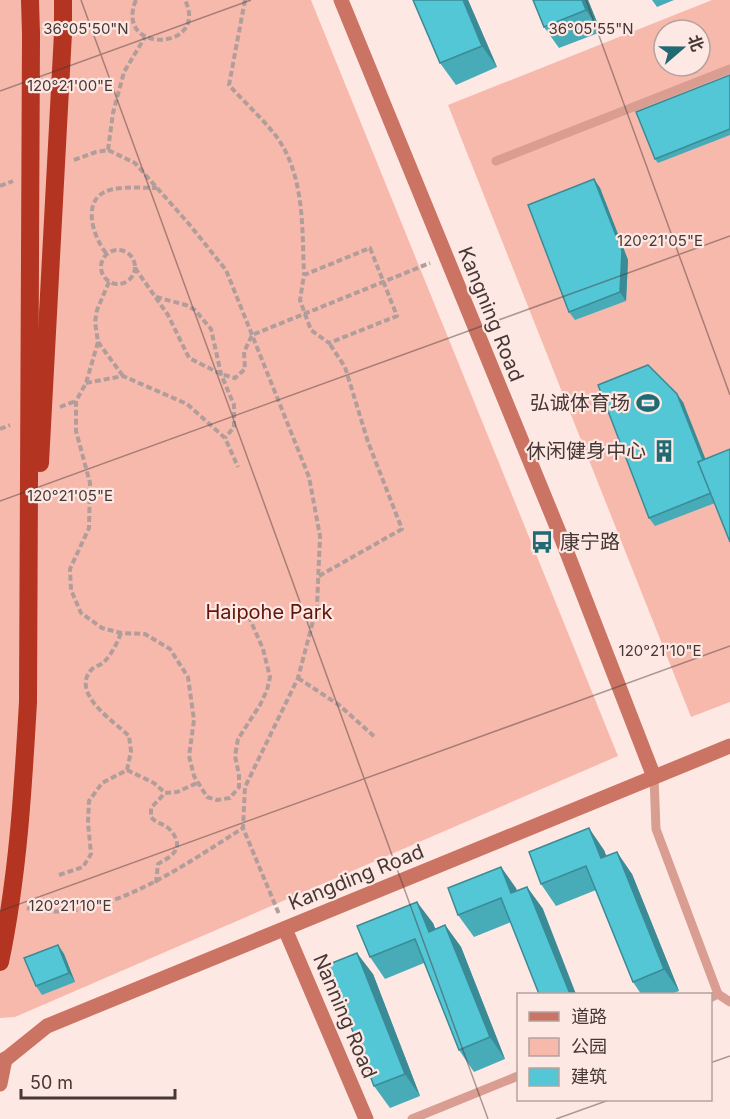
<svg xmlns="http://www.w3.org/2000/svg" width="730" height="1119" font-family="Inter,'Noto Sans SC',sans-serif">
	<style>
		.green { fill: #f8b9ad; fill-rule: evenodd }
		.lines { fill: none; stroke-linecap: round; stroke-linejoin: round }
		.path { stroke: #b19e9b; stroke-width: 4; stroke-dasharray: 6 3; stroke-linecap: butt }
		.lane { stroke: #da9d92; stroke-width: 9 }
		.secondary { stroke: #cb7464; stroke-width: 15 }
		.highway { stroke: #b23421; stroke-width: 18 }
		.highway-bridge { stroke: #b23421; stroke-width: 18 }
		.wall { fill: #47abb8 }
		.shaded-wall { fill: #3a8b96 }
		.building { fill: #53c7d6; stroke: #3a8b96; stroke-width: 1.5 }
		.ticks { fill: none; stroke: #453835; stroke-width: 1.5; stroke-opacity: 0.45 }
		.labels { text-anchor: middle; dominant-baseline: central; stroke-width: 4.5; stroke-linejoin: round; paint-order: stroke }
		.street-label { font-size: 20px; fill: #453835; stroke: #fee8e4 }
		.poi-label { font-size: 20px; fill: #453835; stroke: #fee8e4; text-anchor: end }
		.park-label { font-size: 20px; fill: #61160b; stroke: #fee8e4 }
		.ticks-label { font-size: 15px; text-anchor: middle; fill: #453835; stroke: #fee8e4; stroke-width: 4.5; stroke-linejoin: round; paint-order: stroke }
	</style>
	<rect width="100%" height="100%" fill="#fee8e4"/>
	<!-- green -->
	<g class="green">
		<path d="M0,0H311L618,756L15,1017L0,1018Z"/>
		<path d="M712,0H730V702L691,717L448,105ZM664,30H700V66H664Z"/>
	</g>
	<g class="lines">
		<!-- path -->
		<g class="path">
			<path d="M136,0C113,55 210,51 185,0"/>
			<path d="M245,0L229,85C244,102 262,118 276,136C305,175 302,229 304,275"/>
			<path d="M108,150L113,113L124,72L145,37"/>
			<path d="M74,160L96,152L108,150L135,163L189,224L226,270L309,477L320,536L317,606L298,678L245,787L243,828L279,914"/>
			<path d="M0,186L13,181"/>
			<path d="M370,248L397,316L329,343L311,330L305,314L300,300L304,275Z"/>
			<circle cx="118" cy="267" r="17"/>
			<path d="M106,253C93,237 80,198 110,190C124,186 142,188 157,188"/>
			<path d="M135,268L168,315L189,358L221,374L235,378L245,369L244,352L252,335L430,263"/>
			<path d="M109,282L97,310L95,322L98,342L86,383L76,401V431L90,483L89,528L70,569L71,590L81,613L102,628L121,633L145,634L170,649L188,677L194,720L189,756L194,776L207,797L217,800L230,798L239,787V775L235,756L238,739L260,705L267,690L270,677L263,649L249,617"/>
			<path d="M156,297L186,305L195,310L211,329L221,374L234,405V427L225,438"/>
			<path d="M98,342L123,376"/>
			<path d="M86,383L123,376L187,404L225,438L238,467"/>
			<path d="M60,407L76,401"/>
			<path d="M0,429L10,425"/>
			<path d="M319,576L402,529L368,442L345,367L329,343"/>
			<path d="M298,678L339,705L376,738"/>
			<path d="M127,770L154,783L165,793L177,792L197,783"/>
			<path d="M59,875L83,867L91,854L88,823L89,801L102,783L127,770L131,751L129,736C115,722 69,693 92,669C96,666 101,665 104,662C112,654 117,643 121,633"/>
			<path d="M156,883L158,864C168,858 181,852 176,839C174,834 171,830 167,827C161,823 156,823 151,817V808L165,793"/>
			<path d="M27,908C99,927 184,865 243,828"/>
		</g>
		<!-- lane -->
		<g class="lane">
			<path d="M496,161L730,69"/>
			<path d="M654,777L656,829L718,994L710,998"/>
			<path d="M718,994L730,1002"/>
			<path d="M412,1119L518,1076"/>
		</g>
		<!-- secondary -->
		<g class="secondary">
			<path d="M341,0L561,537L654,777"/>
			<path d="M285,929L366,1119"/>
			<path d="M0,1064L47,1026L730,746"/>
			<path d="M0,1084L5,1059"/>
		</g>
		<!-- highway -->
		<path class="highway" d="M30,0L31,34"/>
		<!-- highway-bridge -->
		<g class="highway-bridge">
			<path d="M40,463L63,33V0"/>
			<path d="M0,962C18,876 23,789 28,702L31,34"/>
		</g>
	</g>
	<!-- wall -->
	<g class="wall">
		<path d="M468,0L497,67L456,85L440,63Z"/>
		<path d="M533,0H588L601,32L559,48L544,27Z"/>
		<path d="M652,0H674L657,7Z"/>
		<path d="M730,75V135L658,163L655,159Z"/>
		<path d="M594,179L600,188L628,260L626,301L575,320L569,312Z"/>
		<path d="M683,402L715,503L655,526L649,518Z"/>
		<path d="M604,850L606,856L632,874L679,991L671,994H641L633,982L596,890L556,906L541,884Z"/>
		<path d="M501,867L517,891L527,887L543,909L474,937L458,915Z"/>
		<path d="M433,923L435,929L445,925L461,947L505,1059L474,1072L459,1050L424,963L385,979L370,957Z"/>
		<path d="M58,945L64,954L75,982L42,995L36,986Z"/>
		<path d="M373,974L420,1096L390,1108L374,1086Z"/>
	</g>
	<!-- shaded-wall -->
	<g class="shaded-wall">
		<path d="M463,0H468L497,67L482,46Z"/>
		<path d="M582,0H588L601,32L586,10Z"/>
		<path d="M594,179L600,188L628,260L626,301L620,292Z"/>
		<path d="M677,394L683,402L711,473L705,464Z"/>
		<path d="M589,828L604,850L616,880L601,858Z"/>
		<path d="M617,852L632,874L679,991L664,969Z"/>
		<path d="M501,867L516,888L527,915L511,893Z"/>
		<path d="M527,887L543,909L576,994H570Z"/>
		<path d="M417,902L433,923L445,953L429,932Z"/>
		<path d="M445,925L461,947L505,1059L490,1037Z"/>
		<path d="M58,945L64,954L75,982L69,973Z"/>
		<path d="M357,953L373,974L420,1096L405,1074Z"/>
	</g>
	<!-- building -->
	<g class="building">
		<path d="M413,0H463L482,46L440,63Z"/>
		<path d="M533,0H582L586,10L544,27Z"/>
		<path d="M730,75V129L655,159L636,112Z"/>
		<path d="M594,179L622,251L620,292L569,312L528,205Z"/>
		<path d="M648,365L677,394L703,460L698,462L711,493L649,518L598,385Z"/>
		<path d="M730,449V542L698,462Z"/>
		<path d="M589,828L601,858L617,852L664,969L633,982L586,866L541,884L529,852Z"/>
		<path d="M501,867L511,893L527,887L570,994H539L501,898L458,915L448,888Z"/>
		<path d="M417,902L429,932L445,925L490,1037L459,1050L415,939L370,957L357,926Z"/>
		<path d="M58,945L69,973L36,986L24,958Z"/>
		<path d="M357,953L405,1074L374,1086L327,965Z"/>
	</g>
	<!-- ticks -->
	<path class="ticks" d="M81,0L488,1119M586,0L730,395M0,91L251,0M0,501L730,236M0,911L730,646M710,1063L730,1056M556,1119L609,1100"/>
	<!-- icons -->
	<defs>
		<g id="stadium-bare" transform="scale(1.8)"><path d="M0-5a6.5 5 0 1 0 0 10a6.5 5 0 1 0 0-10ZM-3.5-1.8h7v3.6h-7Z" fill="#1f6a73" stroke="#fee8e4" stroke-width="2.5" paint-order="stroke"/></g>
		<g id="building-bare" transform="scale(1.8)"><path d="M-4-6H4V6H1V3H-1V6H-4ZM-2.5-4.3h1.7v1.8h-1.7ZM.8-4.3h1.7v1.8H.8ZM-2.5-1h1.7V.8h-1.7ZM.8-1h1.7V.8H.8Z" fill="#1f6a73" stroke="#fee8e4" stroke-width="2.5" paint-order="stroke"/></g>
		<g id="bus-bare" transform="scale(1.8)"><path d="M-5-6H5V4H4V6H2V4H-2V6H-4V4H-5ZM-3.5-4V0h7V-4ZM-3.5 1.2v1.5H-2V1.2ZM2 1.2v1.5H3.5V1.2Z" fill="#1f6a73" stroke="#fee8e4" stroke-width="2.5" paint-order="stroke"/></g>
	</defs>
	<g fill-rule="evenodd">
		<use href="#stadium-bare" x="648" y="403"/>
		<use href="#building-bare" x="664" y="451"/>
		<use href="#bus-bare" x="542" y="542"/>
	</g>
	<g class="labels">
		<!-- street labels -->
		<g class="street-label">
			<text transform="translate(491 314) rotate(68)">Kangning Road</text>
			<text transform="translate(356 877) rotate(-22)">Kangding Road</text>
			<text transform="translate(345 1016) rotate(67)">Nanning Road</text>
		</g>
		<!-- poi labels -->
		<g class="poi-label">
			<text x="630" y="403">弘诚体育场</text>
			<text x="646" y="451">休闲健身中心</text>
			<text x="560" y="542" text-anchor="start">康宁路</text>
		</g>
		<!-- park labels -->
		<g class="park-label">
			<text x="269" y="612">Haipohe Park</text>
		</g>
	</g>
	<g class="ticks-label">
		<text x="86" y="34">36°05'50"N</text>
		<text x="591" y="34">36°05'55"N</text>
		<text x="70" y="91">120°21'00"E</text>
		<text x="660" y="246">120°21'05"E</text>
		<text x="70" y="501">120°21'05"E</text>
		<text x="660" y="656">120°21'10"E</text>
		<text x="70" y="911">120°21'10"E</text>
	</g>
	<!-- legend -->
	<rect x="517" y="993" width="195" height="108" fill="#fee8e4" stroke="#b4a29e" stroke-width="1.5"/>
	<rect x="529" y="1012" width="30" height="9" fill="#cb7464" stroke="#b4a29e" stroke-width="1.5"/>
	<text x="571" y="1023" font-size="18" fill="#453835">道路</text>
	<rect x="529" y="1038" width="30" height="18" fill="#f8b9ad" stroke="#b4a29e" stroke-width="1.5"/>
	<text x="571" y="1053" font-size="18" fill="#453835">公园</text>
	<rect x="529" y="1068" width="30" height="18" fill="#53c7d6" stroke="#b4a29e" stroke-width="1.5"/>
	<text x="571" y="1083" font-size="18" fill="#453835">建筑</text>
	<!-- north arrow -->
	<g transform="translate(682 48) rotate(70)"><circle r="28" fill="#fee8e4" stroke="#b4a29e" stroke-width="1.5"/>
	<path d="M0-4.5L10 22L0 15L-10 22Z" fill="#1f6a73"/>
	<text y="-9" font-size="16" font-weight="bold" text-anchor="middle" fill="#453835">北</text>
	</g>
	<!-- scale -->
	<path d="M21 1089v9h154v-9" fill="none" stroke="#453835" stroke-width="3"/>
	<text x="30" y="1089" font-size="18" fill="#453835" stroke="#fee8e4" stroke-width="4.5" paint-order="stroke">50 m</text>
</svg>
